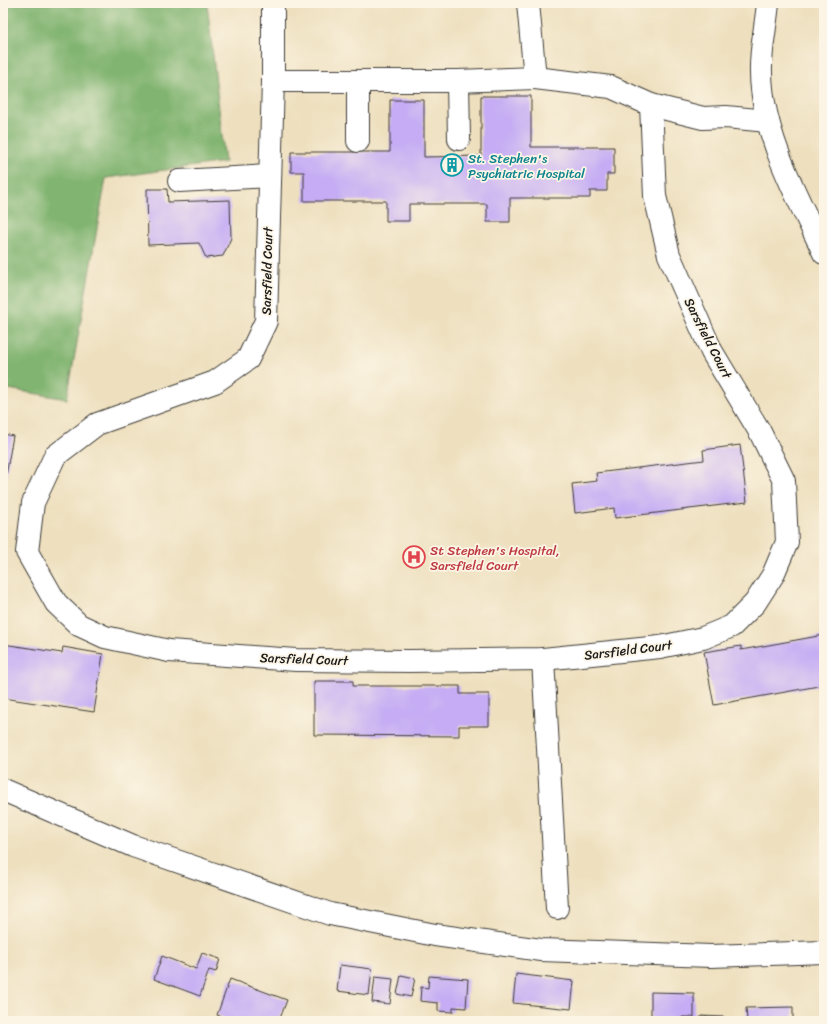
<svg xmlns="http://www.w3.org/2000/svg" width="827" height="1024" font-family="Sriracha,sans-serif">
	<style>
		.forest { fill: #80b470; stroke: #4e6846 }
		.building { fill: #c5acf4 }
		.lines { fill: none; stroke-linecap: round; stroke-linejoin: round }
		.minor-casing { stroke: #3c3934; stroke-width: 24 }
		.minor { stroke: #fff; stroke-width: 22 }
		.labels { text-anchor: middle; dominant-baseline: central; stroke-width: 3.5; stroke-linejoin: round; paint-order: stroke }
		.culture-label { font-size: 13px; fill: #0d838f; stroke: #fcf5e5; text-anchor: start }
		.street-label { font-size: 13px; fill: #1c1c1c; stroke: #fcf5e5 }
		.health-label { font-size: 13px; fill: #be3a42; stroke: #fcf5e5; text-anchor: start }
	</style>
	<rect width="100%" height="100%" fill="#fcf5e5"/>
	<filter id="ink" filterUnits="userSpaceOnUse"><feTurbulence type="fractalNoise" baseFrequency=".025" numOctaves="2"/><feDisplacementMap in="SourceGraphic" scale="8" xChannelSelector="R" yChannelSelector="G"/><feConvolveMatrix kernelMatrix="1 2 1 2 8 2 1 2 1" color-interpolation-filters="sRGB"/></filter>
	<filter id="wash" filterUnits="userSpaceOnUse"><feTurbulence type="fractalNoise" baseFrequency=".012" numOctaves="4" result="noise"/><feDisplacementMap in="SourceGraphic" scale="16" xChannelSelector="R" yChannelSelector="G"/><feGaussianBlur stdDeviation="0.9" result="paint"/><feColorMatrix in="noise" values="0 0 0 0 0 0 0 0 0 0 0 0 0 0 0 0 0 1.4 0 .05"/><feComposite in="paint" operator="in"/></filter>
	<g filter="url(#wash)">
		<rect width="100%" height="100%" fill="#eee0bf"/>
		<!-- forest -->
		<path class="forest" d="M3,3H207L225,162L106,178L67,399L3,388Z"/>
		<g id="blocks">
			<!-- building -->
			<g class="building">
				<path d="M481,96H531V147H614V174H607V191H590V198H510V222H487V204H409V221H386V201H304V172H291V152H390V100H424V157L481,156Z"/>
				<path d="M147,189H167L168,202L230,200L231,238L223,256L206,258L199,243L148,245Z"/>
				<path d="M3,434L13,436L4,487H3Z"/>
				<path d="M740,445L747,502L615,518L614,508L575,513L572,484L597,481L596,473L704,460L703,450Z"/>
				<path d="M824,635V685L714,705L704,652L741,646V650Z"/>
				<path d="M3,644L62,653L63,647L103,654L94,712L3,698Z"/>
				<path d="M314,681H353V686H460V694H489V726H459V736L314,735Z"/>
				<path d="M202,953L220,959L216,972L209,970L200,996L154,979L162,956L196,969Z"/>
				<path d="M340,965L372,969L369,995L337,991Z"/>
				<path d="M516,974L574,981L571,1009L513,1003Z"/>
				<path d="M401,975L415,978L411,997L397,994Z"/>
				<path d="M429,976L468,979L466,1008L453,1007V1012L438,1011V1003L420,1001L421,987L428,988Z"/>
				<path d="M375,977L393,979L390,1004L372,1002Z"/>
				<path d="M230,979L287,1000L279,1021H269L261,1018L260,1021H232L217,1015Z"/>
				<path d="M651,992L694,993V1017H682V1021H651Z"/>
				<path d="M793,1007V1021H747L746,1008Z"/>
				<path d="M701,1016L725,1017L724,1021H701Z"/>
				<path d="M824,1018V1021H800V1019Z"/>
			</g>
		</g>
	</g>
	<g filter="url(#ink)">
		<use href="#blocks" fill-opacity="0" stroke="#3c3934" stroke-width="1"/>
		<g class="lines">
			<!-- minor casing -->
			<g class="minor-casing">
				<g id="minor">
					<path d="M273,3V81L266,321L248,359L215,382L97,424L55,456L33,503L27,552L56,603L79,625L105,637L169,651L296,660L410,661L543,659L660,647L703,638L732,626L755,603L773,575L787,542L784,481L760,432L712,352L669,255L655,196L651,105"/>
					<path d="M528,3L535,78L611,87L651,105L703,118L726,117L768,121"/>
					<path d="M768,3C766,26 760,50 761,73C762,135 798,198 824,253"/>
					<path d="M273,81H458L535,78"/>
					<path d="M458,81L459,139"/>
					<path d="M358,141V81"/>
					<path d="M179,181L269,176"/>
					<path d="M543,659L557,908"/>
					<path d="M3,790L133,846L330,914L435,935L541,950L711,956L824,952"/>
				</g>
			</g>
			<!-- minor -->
			<use href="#minor" class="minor"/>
		</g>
	</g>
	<!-- icons -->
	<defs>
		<g id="building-ring" transform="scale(1.15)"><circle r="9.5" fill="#fcf5e5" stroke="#0f9aa8" stroke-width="1.5"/><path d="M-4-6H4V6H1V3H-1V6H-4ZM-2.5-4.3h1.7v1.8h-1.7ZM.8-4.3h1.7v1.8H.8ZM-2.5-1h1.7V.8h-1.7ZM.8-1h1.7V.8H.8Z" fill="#0f9aa8"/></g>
		<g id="hospital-ring" transform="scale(1.15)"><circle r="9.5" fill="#fcf5e5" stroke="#e0444e" stroke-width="1.5"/><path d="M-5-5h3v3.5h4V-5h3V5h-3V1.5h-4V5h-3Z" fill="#e0444e"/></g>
	</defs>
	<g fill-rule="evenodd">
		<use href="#building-ring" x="452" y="165"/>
		<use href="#hospital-ring" x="414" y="557"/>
	</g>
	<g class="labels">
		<!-- culture labels -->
		<g class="culture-label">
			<text x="468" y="158">St. Stephen's<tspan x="468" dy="15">Psychiatric Hospital</tspan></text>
		</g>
		<!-- street labels -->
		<g class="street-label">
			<text transform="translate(267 271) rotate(-89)">Sarsfield Court</text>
			<text transform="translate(708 338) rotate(63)">Sarsfield Court</text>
			<text transform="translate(628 650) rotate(-7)">Sarsfield Court</text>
			<text transform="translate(304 659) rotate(2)">Sarsfield Court</text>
		</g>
		<!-- health labels -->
		<g class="health-label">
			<text x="430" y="550">St Stephen's Hospital,<tspan x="430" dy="15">Sarsfield Court</tspan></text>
		</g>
	</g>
	<!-- margin -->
	<rect width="827" height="1024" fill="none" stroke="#fcf5e5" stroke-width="16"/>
</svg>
